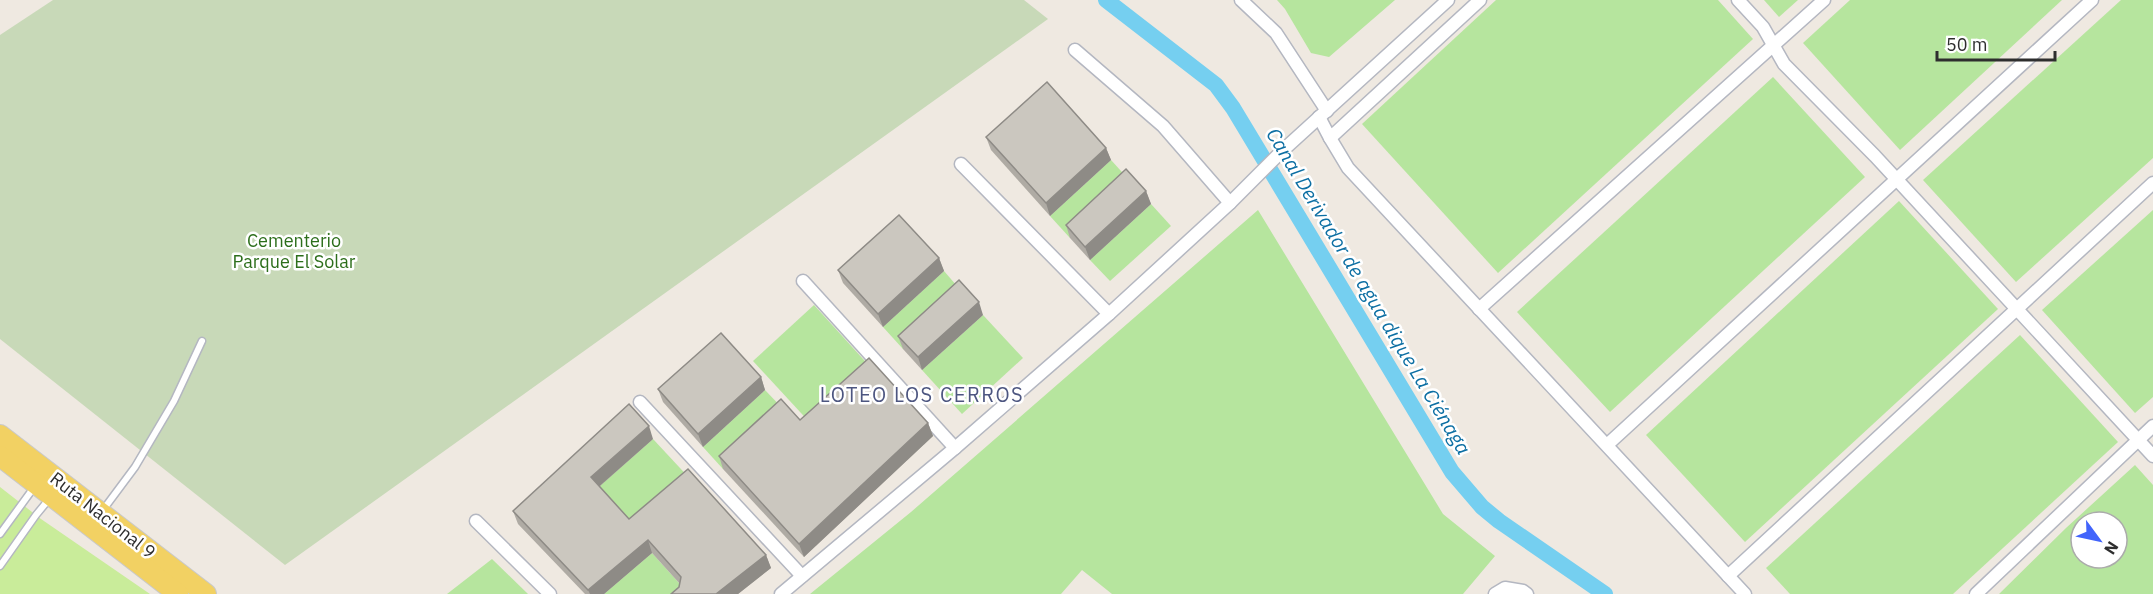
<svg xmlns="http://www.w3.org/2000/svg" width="2153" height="594" font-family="'IBM Plex Sans',sans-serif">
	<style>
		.green { fill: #b6e59e; fill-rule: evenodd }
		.cemetery { fill: #c8d9b8 }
		.pitch { fill: #c9ec9a }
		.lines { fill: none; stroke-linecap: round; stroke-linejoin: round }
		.canal { stroke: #75cff0; stroke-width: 16 }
		.lane-casing { stroke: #b4b7c1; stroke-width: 9 }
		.street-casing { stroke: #b4b7c1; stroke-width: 15 }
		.primary-casing { stroke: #c9c9c9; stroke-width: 22 }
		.lane { stroke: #fff; stroke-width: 6 }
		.street { stroke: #fff; stroke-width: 12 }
		.primary { stroke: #f2d163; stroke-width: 20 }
		.wall { fill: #afaba4 }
		.shaded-wall { fill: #8e8b86 }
		.building { fill: #cbc7bf; stroke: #8e8b86; stroke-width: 1.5 }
		.labels { text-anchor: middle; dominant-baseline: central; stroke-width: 5; stroke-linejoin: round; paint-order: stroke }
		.park-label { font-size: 18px; fill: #2c6e1b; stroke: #fff }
		.street-label { font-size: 18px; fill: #2e2e2e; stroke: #fff }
		.water-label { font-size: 20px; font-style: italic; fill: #0d6fa3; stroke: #fff }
		.neighbourhood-label { font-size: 20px; letter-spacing: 1.5px; fill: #4d5680; stroke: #fff }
	</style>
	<rect width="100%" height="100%" fill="#efe9e1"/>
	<!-- green -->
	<g class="green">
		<path d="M1277,0H1395L1329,57L1311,53L1285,9Z"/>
		<path d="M1496,0H1718L1753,39L1498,273L1362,124Z"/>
		<path d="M1764,0H1798L1779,17Z"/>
		<path d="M1850,0H2062L1900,150L1803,43Z"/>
		<path d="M2121,0H2153V158L2016,282L1923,180Z"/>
		<path d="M1773,77L1865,177L1610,412L1517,312Z"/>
		<path d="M1111,160L1131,182L1070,238L1050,216Z"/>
		<path d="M1899,201L1998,309L1745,542L1646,435Z"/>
		<path d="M1151,204L1171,226L1110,281L1090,260Z"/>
		<path d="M1258,210L1443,514L1495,556L1463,594H1112L1082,570L1061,594H810L911,512Z"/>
		<path d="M2153,210V397L2135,413L2042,310Z"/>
		<path d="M944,271L963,293L903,349L883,327Z"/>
		<path d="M814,305L873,370L813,426L753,361Z"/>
		<path d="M983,315L1023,358L962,414L922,370Z"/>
		<path d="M2020,335L2118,442L1953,594H1790L1766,568Z"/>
		<path d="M765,390L786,412L723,469L703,447Z"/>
		<path d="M653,439L693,482L633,532L595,490Z"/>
		<path d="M2135,465L2153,485V594H1999L2066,528ZM2081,522H2117V558H2081Z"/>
		<path d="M652,553L689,594H604Z"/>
		<path d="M492,559L528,594H447Z"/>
	</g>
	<!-- cemetery -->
	<path class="cemetery" d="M53,0H1024L1048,19L285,565L0,339V35Z"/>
	<!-- pitch -->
	<path class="pitch" d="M0,487L41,519L150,594H0Z"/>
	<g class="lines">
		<!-- canal -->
		<path class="canal" d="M1106,0L1216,85L1233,108L1452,472L1482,507L1499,521L1605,594"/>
		<!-- lane casing -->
		<g class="lane-casing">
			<g id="lane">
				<path d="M103,510L135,467L174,401L202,341"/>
				<path d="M0,534L35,486"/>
				<path d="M0,566L36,515L50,498"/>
			</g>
		</g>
		<!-- street casing -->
		<g class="street-casing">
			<g id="street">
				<path d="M1241,0L1276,33L1327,111"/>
				<path d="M1738,0L1763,27L1784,64L1875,156L2153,456"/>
				<path d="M1075,50L1163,126L1230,203"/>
				<path d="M1319,117L1330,138L1480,0"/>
				<path d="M1330,138L1348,168L1745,594"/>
				<path d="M961,164L1109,314"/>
				<path d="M803,281L955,448"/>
				<path d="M1479,309L1824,0"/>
				<path d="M640,402L802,576"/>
				<path d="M1607,445L2092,0"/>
				<path d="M476,521L550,594"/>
				<path d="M1728,576L2153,183"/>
				<path d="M781,594L955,448L1109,314L1230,203L1281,152L1448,0"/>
				<path d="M1495,594L1505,588L1523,591L1527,594"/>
				<path d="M1976,594L2153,426"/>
			</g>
		</g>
		<!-- primary casing -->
		<g class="primary-casing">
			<g id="primary">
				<path d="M0,435L206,594"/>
				<path d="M0,456L178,594"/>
			</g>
		</g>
		<!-- lane -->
		<use href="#lane" class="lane"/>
		<!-- street -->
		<use href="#street" class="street"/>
		<!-- primary -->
		<use href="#primary" class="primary"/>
	</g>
	<!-- wall -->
	<g class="wall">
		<path d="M986,137L1106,148L1111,160L1050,216L991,150Z"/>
		<path d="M1146,191L1151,204L1090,260L1070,238L1066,225Z"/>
		<path d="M939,258L944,271L883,327L843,283L838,270Z"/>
		<path d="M983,315L922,370L903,349L898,336Z"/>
		<path d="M761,377L765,390L703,447L663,402L658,389Z"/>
		<path d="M800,420L928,423L933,436L804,557L723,469L719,456Z"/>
		<path d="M653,439L599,487L629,519L766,555L771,568L738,594H671L679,587L680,584L652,553L604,594H585L518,524L513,511Z"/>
	</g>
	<!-- shaded-wall -->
	<g class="shaded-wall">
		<path d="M1106,148L1111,160L1050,216L1046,203Z"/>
		<path d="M1146,191L1151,204L1090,260L1085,247Z"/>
		<path d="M939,258L944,271L883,327L878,314Z"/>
		<path d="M979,302L983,315L922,370L918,357Z"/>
		<path d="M761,377L765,390L703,447L698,434Z"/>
		<path d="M928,423L933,436L804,557L799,544Z"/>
		<path d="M649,426L653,439L595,490L591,477Z"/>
		<path d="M648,540L652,553L604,594H590L588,590Z"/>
		<path d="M766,555L771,568L738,594H716Z"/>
	</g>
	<!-- building -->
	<g class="building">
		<path d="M1047,82L1106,148L1046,203L986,137Z"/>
		<path d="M1126,169L1146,191L1085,247L1066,225Z"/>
		<path d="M899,215L939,258L878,314L838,270Z"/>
		<path d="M959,280L979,302L918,357L898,336Z"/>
		<path d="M721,333L761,377L698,434L658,389Z"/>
		<path d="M869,358L928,423L799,544L719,456L781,399L800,420Z"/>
		<path d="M629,404L649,426L591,477L629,519L688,469L766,555L716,594H671L679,587L681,577L648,540L588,590L513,511Z"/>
	</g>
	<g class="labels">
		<!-- park labels -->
		<g class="park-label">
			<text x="294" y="240">Cementerio<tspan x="294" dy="21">Parque El Solar</tspan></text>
		</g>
		<!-- street labels -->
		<g class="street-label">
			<text transform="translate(103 515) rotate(38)">Ruta Nacional 9</text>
		</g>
		<!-- water labels -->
		<g class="water-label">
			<text transform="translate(1369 291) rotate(59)">Canal Derivador de agua dique La Ciénaga</text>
		</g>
		<!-- neighbourhood labels -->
		<g class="neighbourhood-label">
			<text x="922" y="394">LOTEO LOS CERROS</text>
		</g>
	</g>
	<!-- north arrow -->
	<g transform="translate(2099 540) rotate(123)"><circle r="28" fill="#ffffff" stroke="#ababab" stroke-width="1.5"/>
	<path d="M0-4.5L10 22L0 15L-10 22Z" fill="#4264fb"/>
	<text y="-9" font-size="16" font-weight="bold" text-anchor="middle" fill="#2e2e2e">N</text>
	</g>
	<!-- scale -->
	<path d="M1937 51v9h118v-9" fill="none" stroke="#2e2e2e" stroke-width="3"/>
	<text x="1946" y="51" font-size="18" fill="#2e2e2e" stroke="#ffffff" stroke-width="4.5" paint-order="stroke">50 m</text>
</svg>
